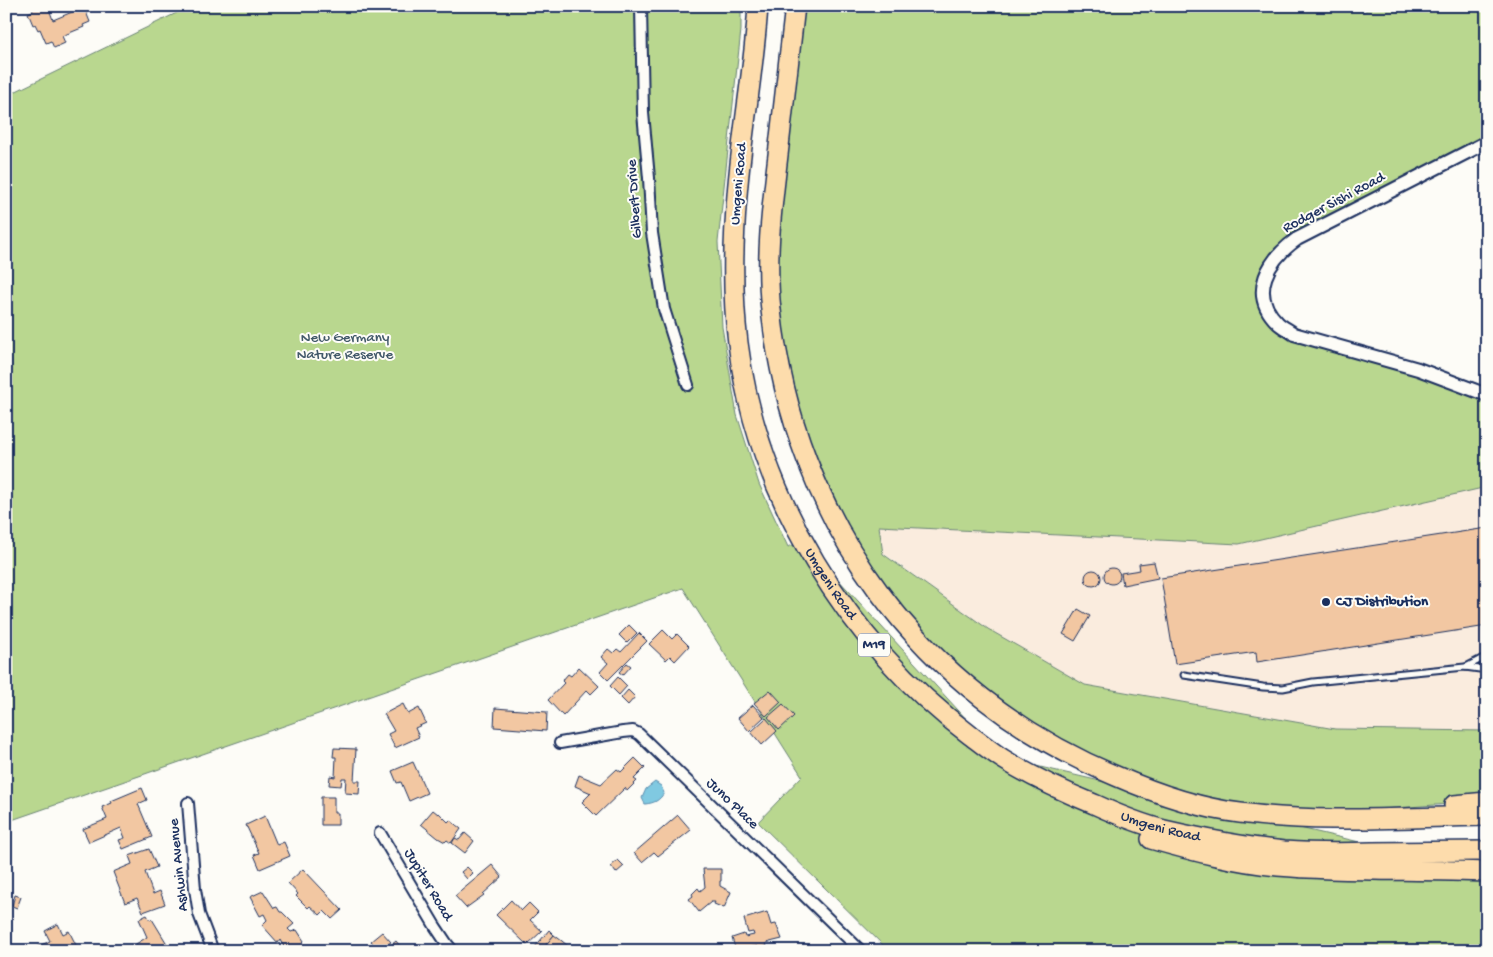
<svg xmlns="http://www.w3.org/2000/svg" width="1493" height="957" font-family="'Gochi Hand',sans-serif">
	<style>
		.built { fill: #faecde }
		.green { fill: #b9d78f; stroke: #6a8376 }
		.water { fill: #80c9e1; stroke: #588bad }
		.building { fill: #f2c7a2; stroke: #1b2f5e }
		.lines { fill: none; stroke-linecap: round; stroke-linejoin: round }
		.service-casing { stroke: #1b2f5e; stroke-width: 9 }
		.minor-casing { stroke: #1b2f5e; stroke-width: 14 }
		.tertiary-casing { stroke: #1b2f5e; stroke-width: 16 }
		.motorway-casing { stroke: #1b2f5e; stroke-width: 22 }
		.service { stroke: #fdfcf7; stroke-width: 5 }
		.minor { stroke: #fdfcf7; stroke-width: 10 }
		.tertiary { stroke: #fdfcf7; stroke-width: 12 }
		.motorway { stroke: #fddcac; stroke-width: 19 }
		.poi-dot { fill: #1b2f5e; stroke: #fdfcf7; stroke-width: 2 }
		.labels { text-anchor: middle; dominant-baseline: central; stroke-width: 4; stroke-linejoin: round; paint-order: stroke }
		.shield { fill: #fdfcf7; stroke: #5f6c8c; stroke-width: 1 }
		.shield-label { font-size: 14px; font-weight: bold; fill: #1b2f5e }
		.street-label { font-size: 15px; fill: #1b2f5e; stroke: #fdfcf7 }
		.park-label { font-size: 15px; fill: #42596a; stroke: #fdfcf7 }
		.poi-label { font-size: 15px; font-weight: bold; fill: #1b2f5e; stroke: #fdfcf7; text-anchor: start }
	</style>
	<rect width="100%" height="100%" fill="#fdfcf7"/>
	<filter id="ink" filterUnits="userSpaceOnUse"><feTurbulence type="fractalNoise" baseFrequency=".02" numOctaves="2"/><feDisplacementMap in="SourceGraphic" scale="10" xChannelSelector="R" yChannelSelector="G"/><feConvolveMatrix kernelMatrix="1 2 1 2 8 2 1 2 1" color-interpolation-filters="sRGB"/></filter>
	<g filter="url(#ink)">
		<!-- built -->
		<path class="built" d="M1487,487V731L1335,729L1085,685L988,629L883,553L879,526L1239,544Z"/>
		<!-- green -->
		<g class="green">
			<path d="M191,6H741V30L718,242L722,327L737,415L759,484L788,547L803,541L1002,758L1487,872V951H889L758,822L802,776L683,588L6,822V96Z"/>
			<path d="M796,6H1358L1364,12L1372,6H1487V140L1307,230L1261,287L1279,327L1487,397V487L1239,544L879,526L883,554L988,629L1085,685L1335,729L1487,731V801L1343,812L1238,811L1180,796L1024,727L909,627L819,484L771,307Z"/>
		</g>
		<!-- water -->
		<path class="water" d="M655,782L661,786L664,793C659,801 654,803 645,804L642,798L646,789Z"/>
		<!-- building -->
		<g class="building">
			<path d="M36,6H48L53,20L84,7L90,22L83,25L84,27L62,36L65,43L54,48L51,41L46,43L40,29L38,30L35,24L33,25L28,13L33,11L32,8Z"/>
			<path d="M1487,528V626L1257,662L1256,652L1175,664L1161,578Z"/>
			<path d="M1154,562L1158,578L1123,585L1121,573L1140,570L1139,564Z"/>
			<circle cx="1112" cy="576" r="8"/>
			<circle cx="1093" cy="578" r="8"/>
			<path d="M1078,609L1090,616L1075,641L1063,634Z"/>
			<path d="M629,625L637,633L627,643L619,635Z"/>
			<path d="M663,630L672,639L677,634L689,646L675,661L670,656L666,660L649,644Z"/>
			<path d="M639,633L647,641L608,680L600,672L608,663L601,657L608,649L613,653L617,649L621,652Z"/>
			<path d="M627,663L631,666L623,675L619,672Z"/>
			<path d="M579,667L599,686L591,694L587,690L563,716L548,700L564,683L562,681L568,674L571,676Z"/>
			<path d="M618,677L627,686L619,695L610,686Z"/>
			<path d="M628,690L635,697L628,705L621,698Z"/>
			<path d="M770,690L781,702L766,716L754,703Z"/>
			<path d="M403,704L408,714L419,708L426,723L415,728L419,737L395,748L388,734L394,731L384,714Z"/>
			<path d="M783,704L794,716L779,730L768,717Z"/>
			<path d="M753,705L764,717L749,731L738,718Z"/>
			<path d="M495,708L547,712L546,731L494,727Z"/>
			<path d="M766,718L777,731L762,745L751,732Z"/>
			<path d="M334,748L356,749L354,781H360L359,794L345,793L346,778H342L341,786L329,785L330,776L335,777L336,757H333Z"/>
			<path d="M635,758L645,768L634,779L637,781L627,791L625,788L596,816L582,802L591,793L575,786L579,775L601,784L617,769L621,772Z"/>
			<path d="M413,762L427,793L409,801L401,782L397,783L392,771Z"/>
			<path d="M142,788L147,800L138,804L152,837L123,849L119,840L125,838L121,828L89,842L83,829L107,819L102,807L112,803L111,801Z"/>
			<path d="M321,797H334V813H338V825H321Z"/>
			<path d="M433,810L438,814L439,813L448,822L450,820L461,829L451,843L447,840L445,842L438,838L421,824Z"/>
			<path d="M678,815L691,830L658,856L654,852L642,862L634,853Z"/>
			<path d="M265,816L277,845L284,842L290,856L260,869L254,855L259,853L246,825Z"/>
			<path d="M465,833L474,841L465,853L452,843L455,838L459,840Z"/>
			<path d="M149,849L157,867L145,872L153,894L160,891L165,904L143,912L137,898L125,903L113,872L132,864L129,856Z"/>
			<path d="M618,860L624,866L616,873L611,866Z"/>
			<path d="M492,865L502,877L483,894L484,895L466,908L455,896Z"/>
			<path d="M467,867L473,873L467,879L461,872Z"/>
			<path d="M303,869L342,910L332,919L324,911L320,915L310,906L308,908L296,896L298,894L288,883Z"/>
			<path d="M703,869H721V881H720V886L731,892L724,908L714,904L715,902H711L699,912L689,899L693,896L692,894L698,888L700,891L705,887Z"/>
			<path d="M263,891L274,908L277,907L280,912H282L294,924L288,929L291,932L297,930L304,941L302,943L306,951H286L280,940L278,943L262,925L267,920L264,914L260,916L250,897Z"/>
			<path d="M15,895L21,897L17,908L12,906Z"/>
			<path d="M511,900L521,911L529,903L538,912L530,920L542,931L527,945L496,915Z"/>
			<path d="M767,912L771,925L776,924L782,939L766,943L767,946L758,949L757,946L736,951L732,938L744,934L745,937L754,935L753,932L748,933L744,919Z"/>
			<path d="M147,915L150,920L152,919L169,947L162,951H140L136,944L147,937L139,919Z"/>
			<path d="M58,924L63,934L69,931L77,947L69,951H39L37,947L50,941L45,931Z"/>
			<path d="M549,930L554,935L541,951H539L535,947Z"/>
			<path d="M382,932L391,942L379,951L371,941Z"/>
			<path d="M554,935L562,941L574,951H541Z"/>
			<path d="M396,941L404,951H384Z"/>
		</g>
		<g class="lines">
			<!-- service casing -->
			<g class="service-casing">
				<g id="service">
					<path d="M1466,667L1487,656"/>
					<path d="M1184,675L1263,687L1283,688L1313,682L1465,667L1487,670"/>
				</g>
			</g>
			<!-- minor casing -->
			<g class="minor-casing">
				<g id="minor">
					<path d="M641,6L643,113L649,178L652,233L664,309L688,385"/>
					<path d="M560,743L623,732L633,731L639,734L861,951"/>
					<path d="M188,803L195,889L199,914L213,951"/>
					<path d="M380,833L435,926L447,944L453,951"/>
				</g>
			</g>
			<!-- tertiary casing -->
			<g class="tertiary-casing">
				<path id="tertiary" d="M1487,142L1297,239C1269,259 1247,293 1278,323C1282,327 1289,330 1294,334L1418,369L1487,395"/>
			</g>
			<!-- motorway casing -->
			<g class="motorway-casing">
				<g id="motorway">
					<path id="s1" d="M758,6C754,69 742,132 737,195C733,243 732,295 738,343C757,496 847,643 970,735C981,743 992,752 1003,759C1032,777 1062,791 1094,804C1116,814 1140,824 1164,830C1203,839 1244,847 1284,851C1313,853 1342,853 1372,852C1410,852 1448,851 1487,851"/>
					<path d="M795,6C789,56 784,105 778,155C772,206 765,258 771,310C794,521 920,694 1116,776C1155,793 1198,808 1240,813C1322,824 1405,817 1487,816"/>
					<path d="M1454,805L1487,802"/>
					<path d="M1151,839C1193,851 1235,862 1278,866C1347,872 1417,869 1487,872"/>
				</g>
			</g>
			<!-- service -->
			<use href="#service" class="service"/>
			<!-- minor -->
			<use href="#minor" class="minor"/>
			<!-- tertiary -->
			<use href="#tertiary" class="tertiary"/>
			<!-- motorway -->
			<use href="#motorway" class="motorway"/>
		</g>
	</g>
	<!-- markers -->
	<circle class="poi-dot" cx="1326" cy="602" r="5"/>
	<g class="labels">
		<!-- shield labels -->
		<rect class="shield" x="858" y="633.5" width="32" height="23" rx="4"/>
		<g class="shield-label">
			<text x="874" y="645">M19</text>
		</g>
		<!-- street labels -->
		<g class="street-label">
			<text transform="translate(739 184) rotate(-85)">Umgeni Road</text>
			<text transform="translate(635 199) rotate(-94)">Gilbert Drive</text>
			<text transform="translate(1334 203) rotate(-28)">Rodger Sishi Road</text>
			<text stroke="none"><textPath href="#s1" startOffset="599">Umgeni Road</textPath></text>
			<text transform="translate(732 804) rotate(44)">Juno Place</text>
			<text stroke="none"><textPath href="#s1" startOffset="1019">Umgeni Road</textPath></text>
			<text transform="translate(179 865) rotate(-96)">Ashwin Avenue</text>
			<text transform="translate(428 885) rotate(59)">Jupiter Road</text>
		</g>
		<!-- park labels -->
		<g class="park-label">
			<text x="345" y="338">New Germany<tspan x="345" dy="17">Nature Reserve</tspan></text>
		</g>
		<!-- poi labels -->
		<g class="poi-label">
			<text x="1336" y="602">CJ Distribution</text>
		</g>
	</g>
	<!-- margin -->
	<rect width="1493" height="957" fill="none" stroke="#fdfcf7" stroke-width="25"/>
	<rect x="12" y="12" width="1468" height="932" fill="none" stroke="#1b2f5e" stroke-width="2" filter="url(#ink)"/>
</svg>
